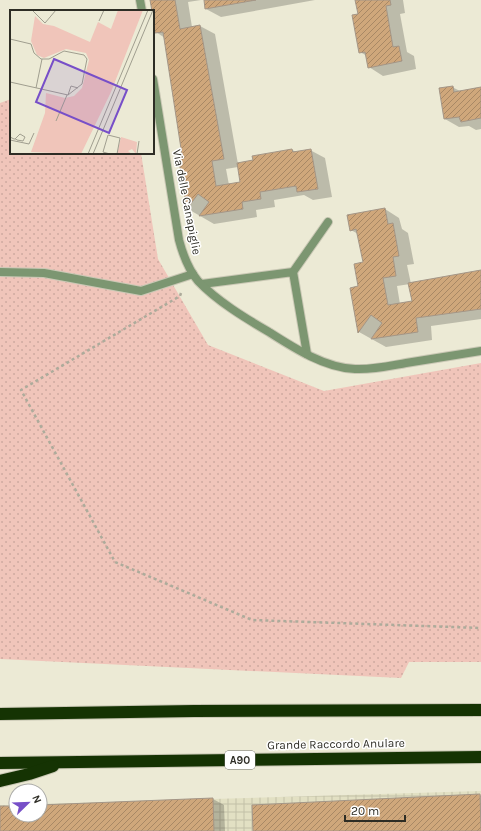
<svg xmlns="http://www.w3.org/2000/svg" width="481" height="831" font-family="Karla,sans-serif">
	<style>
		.industrial { fill: url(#industrial-grid) }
		.grass { fill: url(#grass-dots) }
		.shadow { fill: #0003; fill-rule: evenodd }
		.building { fill: url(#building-hatch); stroke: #a49687 }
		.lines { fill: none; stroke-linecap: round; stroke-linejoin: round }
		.service-casing { stroke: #cac8b5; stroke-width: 10 }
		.minor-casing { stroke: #cac8b5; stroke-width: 10 }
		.motorway-casing { stroke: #cac8b5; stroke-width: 14 }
		.path { stroke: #adab9b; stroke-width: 2.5; stroke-dasharray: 3 3; stroke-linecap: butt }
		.service { stroke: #7c9671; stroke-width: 8 }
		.minor { stroke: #7c9671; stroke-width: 8 }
		.motorway { stroke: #153303; stroke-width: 12 }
		.labels { text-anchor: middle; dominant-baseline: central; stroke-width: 3; stroke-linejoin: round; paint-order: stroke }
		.shield { fill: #fff; stroke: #6d6c66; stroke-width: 1 }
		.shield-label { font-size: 11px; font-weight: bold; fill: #2e2d25 }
		.street-label { font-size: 12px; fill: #2e2d25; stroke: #fff }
		.inset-road { fill: none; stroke: #a09e8f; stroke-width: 1 }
		.view { fill: #774fc8; fill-opacity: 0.15; stroke: #774fc8; stroke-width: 2 }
		.inset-edge { fill: none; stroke: #2e2d25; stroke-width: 2 }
	</style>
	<defs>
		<pattern id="industrial-grid" width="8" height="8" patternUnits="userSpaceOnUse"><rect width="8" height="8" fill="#e2e0c3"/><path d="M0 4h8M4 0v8" fill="none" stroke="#c2c0a7"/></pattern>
		<pattern id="grass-dots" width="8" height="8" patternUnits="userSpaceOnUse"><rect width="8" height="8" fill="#f0c5ba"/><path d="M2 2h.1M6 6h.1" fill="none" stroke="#ceaaa0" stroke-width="1.8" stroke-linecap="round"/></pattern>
		<pattern id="building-hatch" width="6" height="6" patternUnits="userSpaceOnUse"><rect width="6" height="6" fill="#cfa77b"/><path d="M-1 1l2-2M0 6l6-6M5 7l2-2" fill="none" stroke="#a88865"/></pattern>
	</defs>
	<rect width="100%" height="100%" fill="#ecead5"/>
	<!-- industrial -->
	<path class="industrial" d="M481,791V831H0V805H16V815H40V804Z"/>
	<!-- grass -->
	<path class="grass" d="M11,99V153H141L158,259L208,345L324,391L481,363V662H409L401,678L0,659V103Z"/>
	<!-- shadow -->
	<g class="shadow">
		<path d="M151,0H201L188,2L192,27L200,26L215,34L238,164L254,161L292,150L297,152L310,150L325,158L332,197L313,200L304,195L274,200L275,207L256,210L257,217L214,224L188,209L179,157L183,155L165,38L156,32ZM238,167L241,182L229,185L226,169Z"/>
		<path d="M205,0H315L221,17L206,9Z"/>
		<path d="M356,0H403L405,13L400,14L407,52L414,56L416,69L383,76L369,67L367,56L360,52L359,14Z"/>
		<path d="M452,87L460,91L481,88V129L476,130L469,126L459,127L445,119Z"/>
		<path d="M385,209L399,218L402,229L408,233L414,264L407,265L411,284L481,271V319L431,326L432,340L386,347L359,332L352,289L359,287L364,263L358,234L351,230ZM410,284L413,302L400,304L397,286Z"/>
		<path d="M480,795L481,796V831H254Z"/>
		<path d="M213,799L224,805L225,831H1L16,807V815H40V806Z"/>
	</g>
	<!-- building -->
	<g class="building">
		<path d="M150,0H175L180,29L200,25L224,159L212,161L216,186L240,182L237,163L253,160L252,156L292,149L293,152L311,149L318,189L297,192L296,186L260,192L261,199L242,202L243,209L199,216L209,202L198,194L187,209L178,156L182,155L163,32L155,33L153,20V11H152Z"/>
		<path d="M204,0H256L205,9Z"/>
		<path d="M355,0H390L391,5L386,6L393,47L399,46L402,61L368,68L365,52L359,53L352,15L358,14Z"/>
		<path d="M453,86L454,92L481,87V118L461,122L459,117L444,119L439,88Z"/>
		<path d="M385,208L388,224L393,223L399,256L393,257L396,276L383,278L388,305L412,301L408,283L481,270V309L416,318L418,332L371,339L382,323L371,315L358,333L350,288L358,286L354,264L363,262L356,229L350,231L347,215Z"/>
		<path d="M480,794L481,831H253L252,805Z"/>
		<path d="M213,798L214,831H0V806H16V815H40V805Z"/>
	</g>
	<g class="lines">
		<!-- service casing -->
		<g class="service-casing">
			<g id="service">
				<path d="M0,272L44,273L141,291L193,274"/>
				<path d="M293,272L328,222"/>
				<path d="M202,284L293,272L307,354"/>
			</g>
		</g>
		<!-- minor casing -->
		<g class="minor-casing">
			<g id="minor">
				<path d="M140,0L142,11"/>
				<path d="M153,79L179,240C183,255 188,269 198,281C217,301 245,318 269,332C294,348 325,368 355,369C372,370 389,366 406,363C431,359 456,355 481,351"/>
			</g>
		</g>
		<!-- motorway casing -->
		<g class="motorway-casing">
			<g id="motorway">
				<path d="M0,714L194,711L481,710"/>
				<path d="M0,763L481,757"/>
				<path d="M0,781L29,774L53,766"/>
			</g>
		</g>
		<!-- path -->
		<path class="path" d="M181,293L180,296L21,390L115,562L252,620L481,628"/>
		<!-- service -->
		<use href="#service" class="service"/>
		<!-- minor -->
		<use href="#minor" class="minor"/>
		<!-- motorway -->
		<use href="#motorway" class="motorway"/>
	</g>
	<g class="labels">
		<!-- shield labels -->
		<rect class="shield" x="225" y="751" width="30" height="18" rx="3"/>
		<g class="shield-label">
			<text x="240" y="760">A90</text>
		</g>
		<!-- street labels -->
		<g class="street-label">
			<text transform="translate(187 202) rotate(79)">Via delle Canapiglie</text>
			<text transform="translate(336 744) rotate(-1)">Grande Raccordo Anulare</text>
		</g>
	</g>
	<!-- overview -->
	<g transform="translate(10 10)">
		<rect width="144" height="144" fill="#ecead5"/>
		<path d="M108,0H133L101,82L71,144L21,142L35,103L36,83L55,88L64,86L72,78L79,50L76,43L56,39L34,48L27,45L21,31L25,6L33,14L44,16L80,32L88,12L101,19Z" fill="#f0c5ba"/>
		<path d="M111,127L127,132L126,144L122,139L118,141L122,144H107Z" fill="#f0c5ba"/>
		<path class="inset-road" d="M22,0L35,13L46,0M89,11L94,0M0,29L21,34L24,43L31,49H39L54,41L74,45L77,49L72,74L58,85L0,72M26,78L32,49M58,85L61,76L68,78M46,111L57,85M0,127L4,129H6L7,130L13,131L15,127L10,124L5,129M0,130L19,134L24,123M78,144L138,0M83,144L143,0M100,144L93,142L98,125L110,128L107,144M127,144L129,131"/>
		<path class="view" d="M44,49L117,80L99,123L26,92Z"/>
		<rect width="144" height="144" class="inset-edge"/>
	</g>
	<!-- north arrow -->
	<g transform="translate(28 803) rotate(67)"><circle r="19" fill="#ffffff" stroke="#ababa8"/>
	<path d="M0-3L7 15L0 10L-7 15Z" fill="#774fc8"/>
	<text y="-6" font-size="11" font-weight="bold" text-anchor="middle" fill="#2e2d25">N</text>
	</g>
	<!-- scale -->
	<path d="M345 815v6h60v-6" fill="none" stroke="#2e2d25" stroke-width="2"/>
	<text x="351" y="815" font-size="12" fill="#2e2d25" stroke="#ffffff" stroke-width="3" paint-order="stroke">20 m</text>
</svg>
